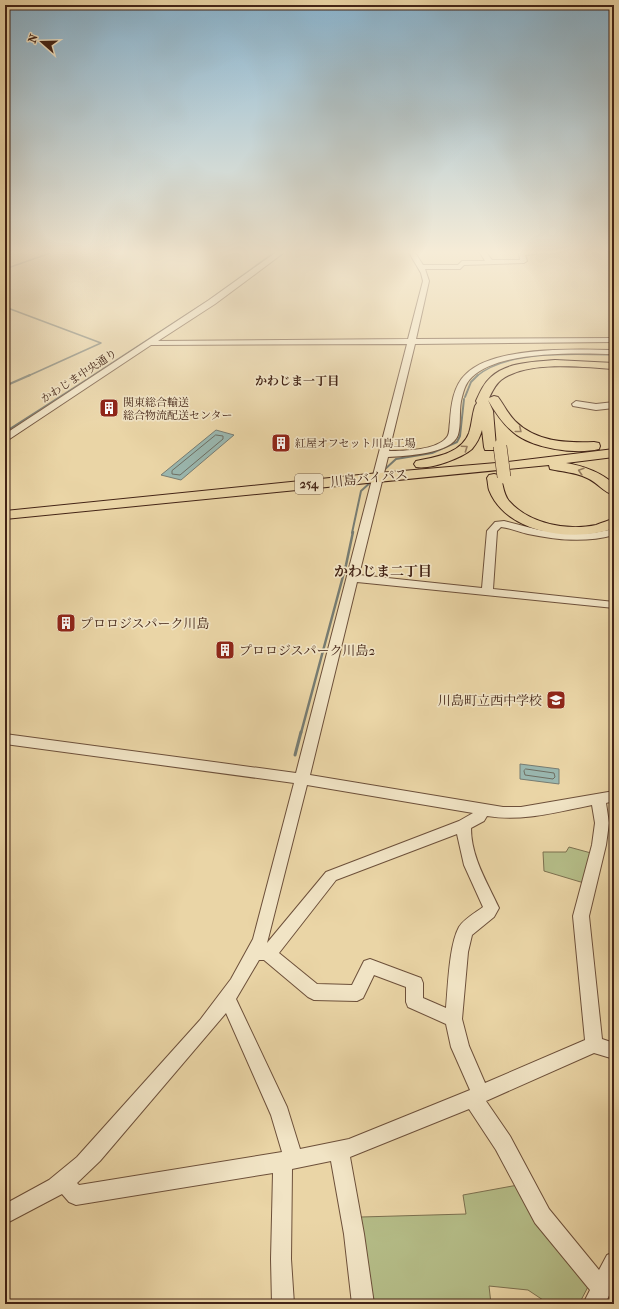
<svg xmlns="http://www.w3.org/2000/svg" width="619" height="1309" font-family="'IM FELL French Canon','Noto Serif JP',serif">
	<style>
		.green { fill: #b5bd88; stroke: #7c704f }
		.water { fill: #9ab7af; stroke: #777c72 }
		.lines { fill: none; stroke-linecap: round; stroke-linejoin: round }
		.shore { stroke: #6e6e62; stroke-width: 1 }
		.stream-far4 { stroke: #777c72; stroke-width: 1.5 }
		.stream-far3 { stroke: #777c72; stroke-width: 2 }
		.stream-far2 { stroke: #777c72; stroke-width: 2.5 }
		.stream-far1 { stroke: #777c72; stroke-width: 3 }
		.stream { stroke: #777c72; stroke-width: 4 }
		.minor-casing { stroke: #6d503a; stroke-width: 2 }
		.highway-casing { stroke: #432416; stroke-width: 2 }
		.minor { fill: #f1e4c5; fill-rule: evenodd }
		.highway { fill: #ead5a6; fill-rule: evenodd }
		.highway-bridge-casing { stroke: #432416; stroke-width: 14; stroke-linecap: butt }
		.highway-bridge { stroke: #ead5a6; stroke-width: 13 }
		.oneway { stroke: #967c5e }
		.labels { text-anchor: middle; dominant-baseline: central; stroke-width: 3.5; stroke-linejoin: round; paint-order: stroke }
		.far-street-label { font-size: 11px; fill: #432416; stroke: #f1e4c5 }
		.far-poi-label { font-size: 11px; fill: #432416; stroke: #f1e4c5; text-anchor: start }
		.far-neighbourhood-label { font-size: 12px; font-weight: bold; fill: #432416; stroke: #f1e4c5 }
		.shield { fill: #f1e4c5; stroke: #775e4a; stroke-width: 1 }
		.shield-label { font-size: 12px; font-weight: bold; fill: #432416 }
		.street-label { font-size: 13px; fill: #432416; stroke: #f1e4c5 }
		.poi-label { font-size: 13px; fill: #432416; stroke: #f1e4c5; text-anchor: start }
		.neighbourhood-label { font-size: 14px; font-weight: bold; fill: #432416; stroke: #f1e4c5 }
	</style>
	<rect width="100%" height="100%" fill="#ead5a6"/>
	<filter id="stains"><feTurbulence type="fractalNoise" baseFrequency=".005" numOctaves="4"/><feColorMatrix values="0 0 0 0 .2 0 0 0 0 .09 0 0 0 0 .02 0 0 0 .5 -.17"/></filter>
	<radialGradient id="worn" r=".72"><stop offset=".6" stop-color="#630" stop-opacity="0"/><stop offset="1" stop-color="#630" stop-opacity=".3"/></radialGradient>
	<!-- green -->
	<g class="green">
		<path d="M569,847L591,853L584,883L544,871L543,852H566Z"/>
		<path d="M518,1185L590,1283L579,1304H549L528,1290L489,1286L491,1304H371L361,1217L466,1214L463,1195Z"/>
	</g>
	<!-- water -->
	<g class="water">
		<path d="M216,430L234,435L181,480L161,475Z"/>
		<path d="M520,764L559,769V784L520,779Z"/>
	</g>
	<g class="lines">
		<!-- shore -->
		<g class="shore">
			<path d="M216,435L223,436V439L180,475L172,474V471Z"/>
			<path d="M526,769L554,773L555,777L553,779L525,775L524,771Z"/>
		</g>
		<!-- stream-far4 -->
		<g class="stream-far4">
			<path d="M5,269L56,251"/>
			<path d="M5,307L101,343L28,376"/>
			<path d="M92,376L206,302L276,251"/>
			<path d="M477,376C507,350 576,354 614,355"/>
		</g>
		<!-- stream-far3 -->
		<g class="stream-far3">
			<path d="M5,386L30,375"/>
			<path d="M465,397L471,382L478,375"/>
			<path d="M5,432L94,375"/>
			<path d="M383,471L396,459L432,453L457,442L460,436L464,399"/>
			<path d="M352,533L361,491L372,481"/>
		</g>
		<!-- stream-far2 -->
		<path class="stream-far2" d="M301,733L346,565L353,532"/>
		<!-- stream-far1 -->
		<path class="stream-far1" d="M295,755L301,732"/>
		<!-- stream -->
		<path class="stream" d="M611,1255L614,1248"/>
		<!-- minor casing -->
		<g class="minor-casing">
			<g id="minor">
				<path d="M278,251H286L215,304L158,341L408,339L423,281L421,273L408,251H414L423,265H458L462,261H485L479,251H485L492,260H520L519,252L537,251L536,254L525,255L527,261L524,263L464,265L460,269H425L429,281L416,339L614,338V342L415,344L389,451C404,451 438,450 447,437C450,433 449,427 450,422C451,406 453,386 466,374C494,346 576,349 614,350V354C577,353 500,350 472,377C465,383 463,393 461,401C459,412 461,425 458,435C452,454 405,456 388,457L359,575L482,588L487,531L495,522L504,521L539,530L571,534L593,533L614,529V535C585,543 557,540 528,534C519,532 511,528 501,527L497,531L493,589L614,602V608L357,582L310,775L503,807H521L614,791V801L606,803L609,823L606,845L589,916L602,1039L614,1043V1059L594,1053L486,1101L510,1136L549,1209L599,1270L607,1255L614,1252V1285L605,1304H583L590,1290L535,1223L496,1150L469,1109L350,1157L364,1234L374,1304H352L344,1234L331,1161L292,1169L291,1259L294,1304H272L271,1259L273,1173L76,1205L69,1202L62,1194L5,1224V1204L49,1180L77,1157L200,1020L231,979L253,939L294,783L5,744V734L296,773L407,344L151,345L8,440L5,441V434L209,300ZM307,785L473,813L459,821L326,872L267,943ZM592,805L595,823L592,845L573,916L585,1040L485,1083L469,1046L462,1019L468,952L472,935L494,917L499,908C487,882 471,857 471,828L484,821L487,816C523,822 557,812 592,805ZM457,834L464,865L483,907C475,913 464,919 459,927C449,945 448,987 446,1008L423,998V983L421,978L370,959L364,961L352,985L317,984L279,953L336,880ZM259,960H264L308,997L314,1000L357,1001L363,998L374,975L406,987V1002L408,1007L446,1024L451,1047L470,1090L349,1139L300,1149L287,1107L236,999ZM226,1013L271,1115L282,1152L79,1185L77,1183L100,1161Z"/>
				<path d="M576,401L596,404L614,402V408L596,410L573,406L572,404Z"/>
			</g>
		</g>
		<!-- highway casing -->
		<g class="highway-casing">
			<g id="highway">
				<path d="M555,360L614,363V369C583,367 527,360 501,380C495,385 492,392 489,398L494,396L498,397C504,405 508,414 515,421C536,442 566,443 594,442L599,443L600,446L599,449C575,455 531,448 513,432C502,423 495,412 488,400L493,411L496,447L495,450H485L484,447L482,430C480,437 477,443 472,449C462,458 430,470 416,467L414,464L416,461C435,457 461,454 469,433C472,424 472,415 475,406L477,403L476,401C480,392 484,383 491,377C507,362 534,362 555,360Z"/>
				<path d="M614,449V457L566,463C584,466 600,472 614,484V495C604,493 597,482 587,478C575,472 563,472 550,469L549,465L5,519V511L379,473L508,462Z"/>
				<path d="M494,474L499,475C504,483 502,492 509,501C529,524 568,531 596,525C602,523 608,520 614,519V528C575,543 506,534 489,490C488,487 488,482 487,478L489,475Z"/>
			</g>
		</g>
		<!-- minor -->
		<use href="#minor" class="minor"/>
		<!-- highway -->
		<use href="#highway" class="highway"/>
		<!-- highway-bridge casing -->
		<g class="highway-bridge-casing">
			<path id="highway-bridge" d="M500,446L504,477"/>
		</g>
		<!-- highway-bridge -->
		<use href="#highway-bridge" class="highway-bridge"/>
	</g>
	<!-- one-way arrows -->
	<defs><path id="oneway-chevron" d="M-2-3.5L2.5 0L-2 3.5" fill="none" stroke-width="1.6" stroke-linecap="round" stroke-linejoin="round"/></defs>
	<g class="oneway">
		<use href="#oneway-chevron" transform="translate(519 430) rotate(39)"/>
		<use href="#oneway-chevron" transform="translate(465 448) rotate(-35)"/>
		<use href="#oneway-chevron" transform="translate(581 471) rotate(-163)"/>
	</g>
	<!-- sky -->
	<linearGradient id="sky" x2="0" y2="1"><stop stop-color="#89b5d1"/><stop offset="0.58" stop-color="#f6ecd7"/><stop offset="1" stop-color="#f6ecd7" stop-opacity="0"/></linearGradient>
	<rect width="619" height="435" fill="url(#sky)"/>
	<!-- icons -->
	<defs>
		<g id="building-square" transform="scale(1)"><rect x="-9" y="-9" width="18" height="18" rx="4" fill="#8f2418" stroke="#f1e4c5"/><path d="M-4-6H4V6H1V3H-1V6H-4ZM-2.5-4.3h1.7v1.8h-1.7ZM.8-4.3h1.7v1.8H.8ZM-2.5-1h1.7V.8h-1.7ZM.8-1h1.7V.8H.8Z" fill="#fff"/></g>
		<g id="school-square" transform="scale(1)"><rect x="-9" y="-9" width="18" height="18" rx="4" fill="#8f2418" stroke="#f1e4c5"/><path d="M0-5L7-2L0 1L-7-2ZM-4 1L0 2.5L4 1V4Q0 6-4 4Z" fill="#fff"/></g>
	</defs>
	<g fill-rule="evenodd">
		<use href="#building-square" x="109" y="408"/>
		<use href="#building-square" x="281" y="443"/>
		<use href="#building-square" x="66" y="623"/>
		<use href="#building-square" x="225" y="650"/>
		<use href="#school-square" x="556" y="700"/>
	</g>
	<g class="labels">
		<!-- far-street labels -->
		<g class="far-street-label">
			<text transform="translate(79 376) rotate(-33)">かわじま中央通り</text>
		</g>
		<!-- far-poi labels -->
		<g class="far-poi-label">
			<text x="123" y="402">関東総合輸送<tspan x="123" dy="13">総合物流配送センター</tspan></text>
			<text x="295" y="443">紅屋オフセット川島工場</text>
		</g>
		<!-- far-neighbourhood labels -->
		<g class="far-neighbourhood-label">
			<text x="297" y="381">かわじま一丁目</text>
		</g>
		<!-- shield labels -->
		<rect class="shield" x="295" y="474" width="28" height="20" rx="3"/>
		<g class="shield-label">
			<text x="309" y="484">254</text>
		</g>
		<!-- street labels -->
		<g class="street-label">
			<text transform="translate(369 478) rotate(-6)">川島バイパス</text>
		</g>
		<!-- poi labels -->
		<g class="poi-label">
			<text x="80" y="623">プロロジスパーク川島</text>
			<text x="239" y="650">プロロジスパーク川島2</text>
			<text x="542" y="700" text-anchor="end">川島町立西中学校</text>
		</g>
		<!-- neighbourhood labels -->
		<g class="neighbourhood-label">
			<text x="383" y="571">かわじま二丁目</text>
		</g>
	</g>
	<!-- margin -->
	<rect width="619" height="1309" fill="none" stroke="#ead5a6" stroke-width="20"/>
	<rect x="6" y="6" width="607" height="1297" fill="none" stroke="#432416" stroke-width="2"/>
	<rect x="10" y="10" width="599" height="1289" fill="none" stroke="#432416"/>
	<!-- north arrow -->
	<g transform="translate(42 42) rotate(290)" stroke="#f1e4c5" stroke-width="3" paint-order="stroke">
	<path d="M0-3L7 15L0 10L-7 15Z" fill="#432416"/>
	<text y="-6" font-size="11" font-weight="bold" text-anchor="middle" fill="#432416">N</text>
	</g>
	<rect width="100%" height="100%" filter="url(#stains)"/>
	<rect width="100%" height="100%" fill="url(#worn)"/>
</svg>
